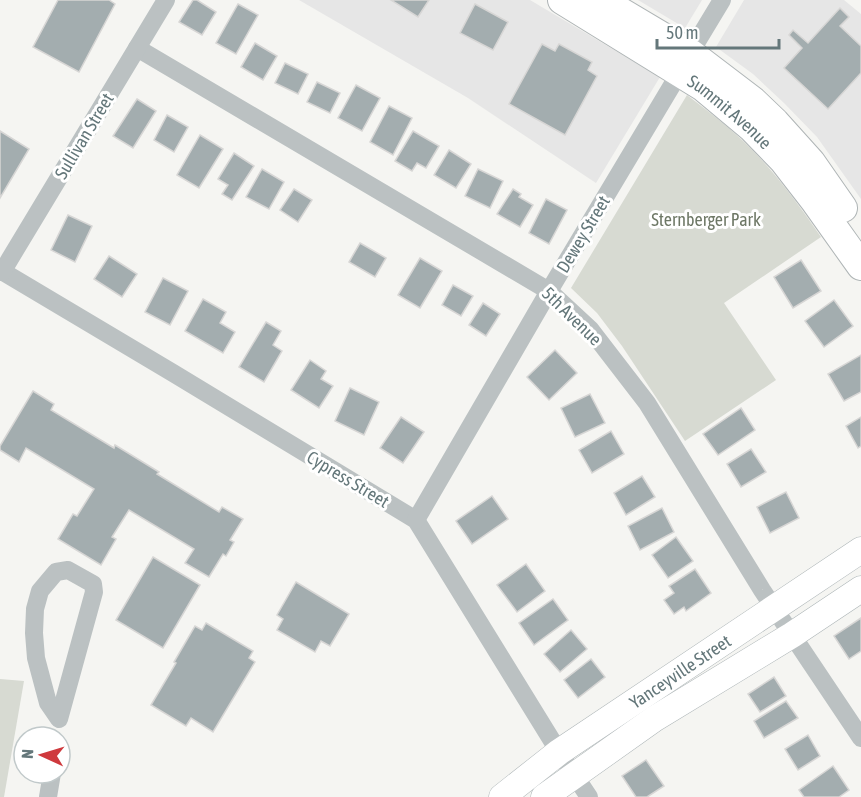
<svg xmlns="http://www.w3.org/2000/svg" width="861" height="797" font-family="'Asap Condensed',sans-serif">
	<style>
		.built { fill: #e6e6e6 }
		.green { fill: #d7dad2 }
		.building { fill: #a3adaf; stroke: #d7d6d5; stroke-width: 1.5 }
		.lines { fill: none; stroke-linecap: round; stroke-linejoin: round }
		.secondary-casing { stroke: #adb5b7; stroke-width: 27 }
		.primary-casing { stroke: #afb5b6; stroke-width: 30 }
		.minor { stroke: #bbc1c2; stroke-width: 18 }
		.secondary { stroke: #fff; stroke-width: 26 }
		.primary { stroke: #fff; stroke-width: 28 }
		.labels { text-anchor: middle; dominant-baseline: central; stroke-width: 6; stroke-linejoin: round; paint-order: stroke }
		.street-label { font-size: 18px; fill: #64777a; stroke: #fff }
		.park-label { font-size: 18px; fill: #6e7866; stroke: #fff }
	</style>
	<rect width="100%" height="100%" fill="#f5f5f2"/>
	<!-- built -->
	<g class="built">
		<path d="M299,0H530L660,77L596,183L468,98Z"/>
		<path d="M638,0H702L685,28Z"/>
		<path d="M744,0H844L861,14V199L817,137L784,103L753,74L716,47Z"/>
	</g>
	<!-- green -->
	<g class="green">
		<path d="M687,95C705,109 724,123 741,139C772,168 797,202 821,237L724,303L776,380L685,441L622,346L597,313L571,288Z"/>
		<path d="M0,679L24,681L4,797H0Z"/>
	</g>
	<!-- building -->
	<g class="building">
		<path d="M58,0H109L115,4L79,72L33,47Z"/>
		<path d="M193,0H197L216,12L202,35L179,22Z"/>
		<path d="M391,0H429L418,17Z"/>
		<path d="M238,4L258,15L236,54L216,43Z"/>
		<path d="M475,4L508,22L493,50L460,33Z"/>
		<path d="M840,8L849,17L840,26L861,46V73L828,109L784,68L802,48L789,35L793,30L808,43Z"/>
		<path d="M255,43L277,56L263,80L241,67Z"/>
		<path d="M542,44L555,51L559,44L592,62L588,70L597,76L565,135L509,104Z"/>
		<path d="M285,63L308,74L298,94L275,83Z"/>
		<path d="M317,82L340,93L330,113L307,102Z"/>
		<path d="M356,85L380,98L362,131L338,118Z"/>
		<path d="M137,99L156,111L133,148L113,136Z"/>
		<path d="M389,106L412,118L393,155L370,142Z"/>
		<path d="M167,115L188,127L174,152L154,140Z"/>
		<path d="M0,131L29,149L0,198Z"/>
		<path d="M413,131L439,146L426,168L417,163L412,171L395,161Z"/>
		<path d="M200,135L223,149L199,188L177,175Z"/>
		<path d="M449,150L471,164L456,188L434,175Z"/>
		<path d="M234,153L254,166L232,200L222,194L228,185L218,179Z"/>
		<path d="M262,169L284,182L269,209L246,197Z"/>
		<path d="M478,169L503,181L490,208L465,196Z"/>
		<path d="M294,189L312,200L298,222L280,210Z"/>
		<path d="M513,189L521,194L519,197L533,205L520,227L497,214Z"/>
		<path d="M546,199L567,210L549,244L529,233Z"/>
		<path d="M68,215L92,226L75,262L51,250Z"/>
		<path d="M360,243L386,258L375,277L349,262Z"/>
		<path d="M109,256L137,274L122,297L94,279Z"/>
		<path d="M420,258L442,271L420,308L398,295Z"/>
		<path d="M801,260L821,291L793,308L774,277Z"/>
		<path d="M163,278L188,291L170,325L145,312Z"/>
		<path d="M453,285L473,296L461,316L442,305Z"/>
		<path d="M203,299L226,312L220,323L235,332L223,353L185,331Z"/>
		<path d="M834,300L853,326L824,347L805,321Z"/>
		<path d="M483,303L500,314L486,336L469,325Z"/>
		<path d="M266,322L281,331L273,345L282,351L264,382L239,367Z"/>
		<path d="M555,350L577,373L549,400L527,377Z"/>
		<path d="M861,355V392L844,401L828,374Z"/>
		<path d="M310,360L326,371L321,379L333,386L319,408L291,390Z"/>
		<path d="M350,388L379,402L364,435L335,421Z"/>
		<path d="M33,391L54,404L51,410L114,448L115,445L159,472L157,474L219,512L222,507L243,519L230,540L234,542L226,556L223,554L209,577L185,563L194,549L129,510L112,537L116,539L101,565L58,539L73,514L77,516L94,489L26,448L19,462L0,450V446Z"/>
		<path d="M590,394L605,423L575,437L561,408Z"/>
		<path d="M741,408L755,430L718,455L703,434Z"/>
		<path d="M401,417L424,432L403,463L380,448Z"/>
		<path d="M861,417V446L858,448L846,426Z"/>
		<path d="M611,431L624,454L592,473L579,450Z"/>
		<path d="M751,449L766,472L741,487L727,464Z"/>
		<path d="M642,476L655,497L626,515L614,493Z"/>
		<path d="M786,492L799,518L770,533L757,507Z"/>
		<path d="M492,496L508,519L472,544L456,521Z"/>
		<path d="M662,508L674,532L640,550L628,526Z"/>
		<path d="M676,537L693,561L668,578L652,555Z"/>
		<path d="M153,557L200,585L163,648L116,620Z"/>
		<path d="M526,564L545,591L517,612L497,585Z"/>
		<path d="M695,569L711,593L686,611L684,607L674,614L664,600L674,593L669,586Z"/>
		<path d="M296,582L349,614L330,646L321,641L315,652L277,630L283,619L277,615Z"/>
		<path d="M553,599L568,620L534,645L519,623Z"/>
		<path d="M861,618V651L849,659L834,636Z"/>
		<path d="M206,623L253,651L249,658L255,662L213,732L191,718L186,726L151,705L176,663L174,662L195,626L202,630Z"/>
		<path d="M571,630L587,649L560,672L544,654Z"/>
		<path d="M591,659L605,677L578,698L564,680Z"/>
		<path d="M774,677L786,696L760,712L748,694Z"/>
		<path d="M786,701L798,718L764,738L754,721Z"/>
		<path d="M808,735L820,756L798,770L785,749Z"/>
		<path d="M646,760L664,786L647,797H636L622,776Z"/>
		<path d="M833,766L849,790L839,797H804L799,790Z"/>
	</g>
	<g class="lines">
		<!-- secondary casing -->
		<g class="secondary-casing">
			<g id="secondary">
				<path id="s1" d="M502,797L559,752L861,550"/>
				<path d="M544,797L654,719L792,635L861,589"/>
			</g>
		</g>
		<!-- primary casing -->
		<g class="primary-casing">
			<g id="primary">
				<path id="s2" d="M562,0L703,87L752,128L783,160L814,200L861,266"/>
				<path d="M601,0L690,53L753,101L775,122L811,162L843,208"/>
			</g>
		</g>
		<!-- minor -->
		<g class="minor">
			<path d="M137,48L549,291L590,329L647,403L762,590L861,738"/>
			<path d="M690,53L722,0"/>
			<path d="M0,270L173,373L416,520L559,752L589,797"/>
			<path d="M2,272L166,0"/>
			<path d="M416,520L549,291L680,72"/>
			<path d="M68,570L93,584L94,592L59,719L48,703L36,658L34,633L35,609L40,591L56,572Z"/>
			<path d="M48,797L52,773"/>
		</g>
		<!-- secondary -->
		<use href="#secondary" class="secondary"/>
		<!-- primary -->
		<use href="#primary" class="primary"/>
	</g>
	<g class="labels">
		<!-- street labels -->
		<g class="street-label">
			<text stroke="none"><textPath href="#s2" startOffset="202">Summit Avenue</textPath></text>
			<text transform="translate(84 136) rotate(-59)">Sullivan Street</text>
			<text transform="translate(583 234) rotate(-59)">Dewey Street</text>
			<text transform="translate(572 316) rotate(44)">5th Avenue</text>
			<text transform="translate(348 479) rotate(31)">Cypress Street</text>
			<text stroke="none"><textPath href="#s1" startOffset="218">Yanceyville Street</textPath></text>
		</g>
		<!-- park labels -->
		<g class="park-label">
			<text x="706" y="219">Sternberger Park</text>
		</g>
	</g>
	<!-- north arrow -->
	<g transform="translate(42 755) rotate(274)"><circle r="28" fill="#ffffff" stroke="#c1c9ca" stroke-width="1.5"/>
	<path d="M0-4.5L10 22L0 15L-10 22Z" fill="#cf393d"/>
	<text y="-9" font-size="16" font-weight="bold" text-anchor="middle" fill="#64777a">N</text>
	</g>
	<!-- scale -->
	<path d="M657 39v9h122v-9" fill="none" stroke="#64777a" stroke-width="3"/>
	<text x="666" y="39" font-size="18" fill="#64777a" stroke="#ffffff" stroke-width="4.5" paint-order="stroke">50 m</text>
</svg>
